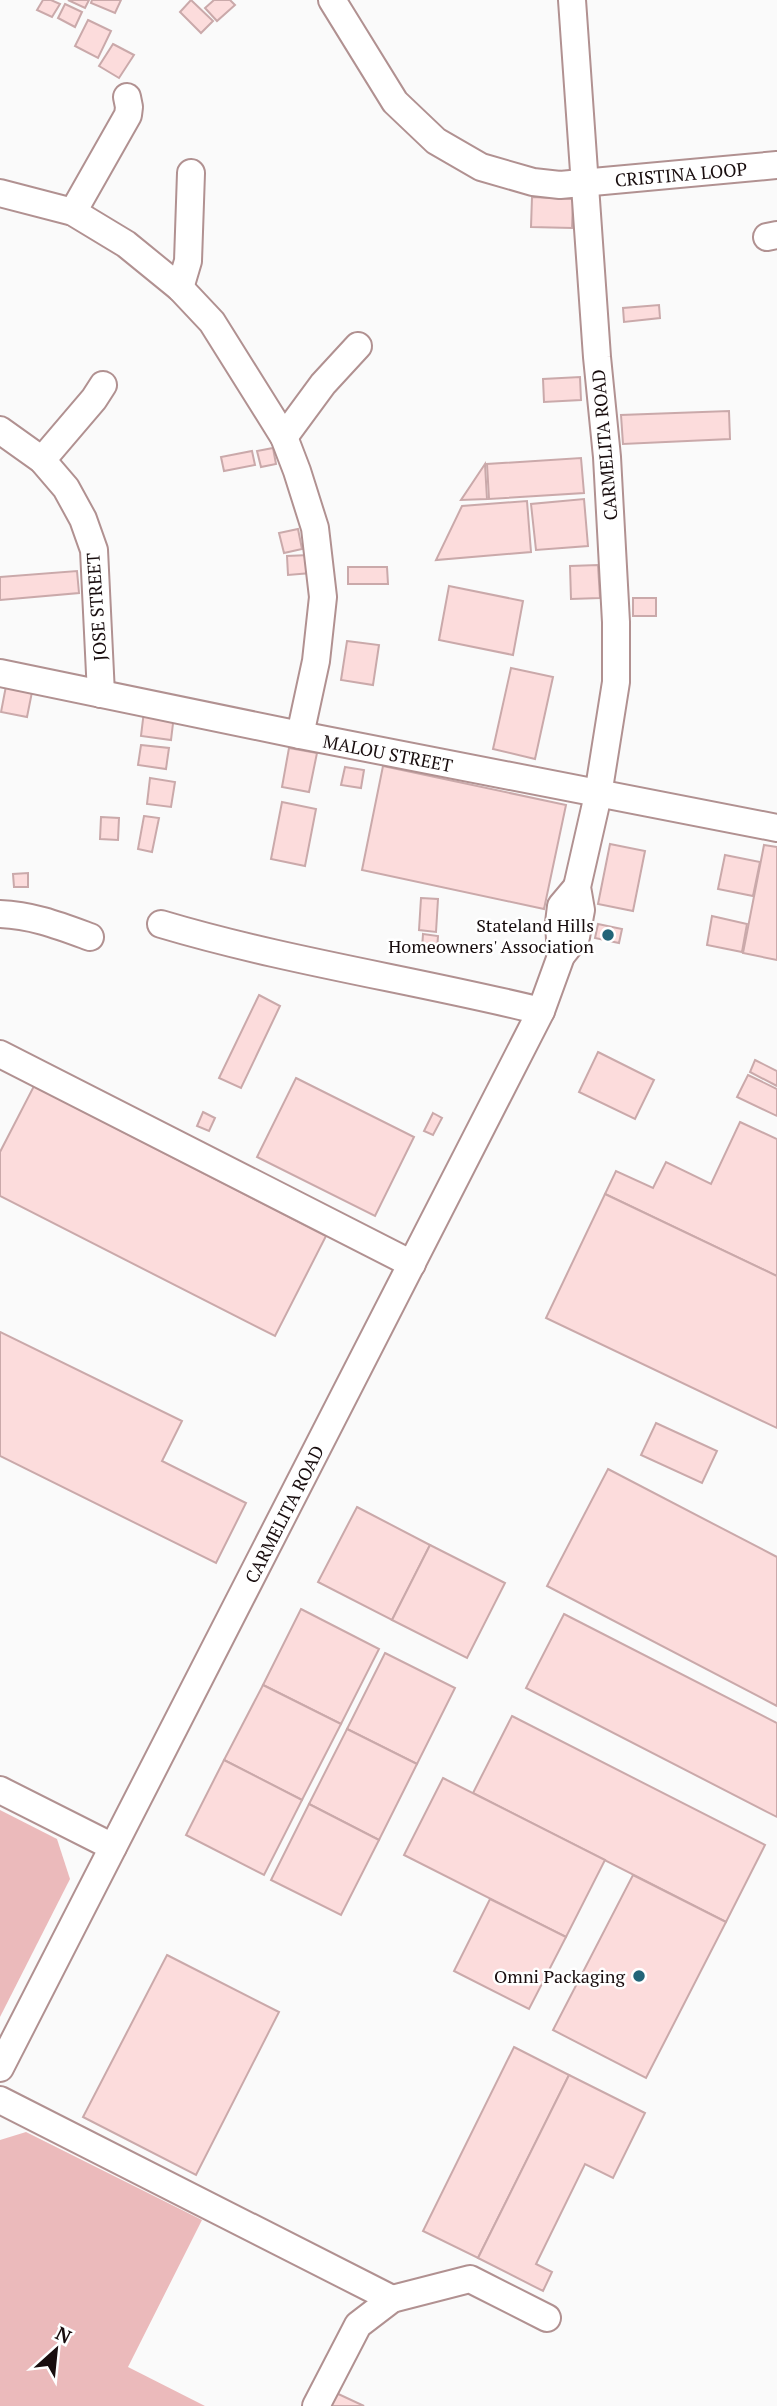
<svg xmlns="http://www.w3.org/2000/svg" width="777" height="2406" font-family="'PT Serif',serif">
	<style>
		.green { fill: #ebbabb }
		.building { fill: #fcdcdc; stroke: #caa9aa; stroke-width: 2 }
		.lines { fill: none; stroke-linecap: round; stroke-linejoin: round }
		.minor-casing { stroke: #b19191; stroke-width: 30 }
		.minor { stroke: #fff; stroke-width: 26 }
		.poi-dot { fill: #226478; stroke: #fff; stroke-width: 2.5 }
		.labels { text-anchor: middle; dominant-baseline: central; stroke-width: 5; stroke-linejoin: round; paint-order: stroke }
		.street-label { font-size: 18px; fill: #180d0e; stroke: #fff }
		.poi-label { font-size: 18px; fill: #180d0e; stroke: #fff; text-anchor: end }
	</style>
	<rect width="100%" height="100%" fill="#fafafa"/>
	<!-- green -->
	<g class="green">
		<path d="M0,1810L57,1839L70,1879L0,2017Z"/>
		<path d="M26,2132L202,2220L128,2367L205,2406H0V2140Z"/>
	</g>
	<!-- building -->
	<g class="building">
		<path d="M43,0H51L60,4L52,17L37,10Z"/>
		<path d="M68,0H89L85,8Z"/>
		<path d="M92,0H121L115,13L91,3Z"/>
		<path d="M191,0L213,21L201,33L180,12Z"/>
		<path d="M214,0H230L235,5L217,21L205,8Z"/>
		<path d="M65,4L82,12L75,27L58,18Z"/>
		<path d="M88,20L111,31L98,58L75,46Z"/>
		<path d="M113,44L134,55L119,78L99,66Z"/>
		<path d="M532,197L573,199L572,228L531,227Z"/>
		<path d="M659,305L660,318L624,322L623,308Z"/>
		<path d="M580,377L581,400L544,402L543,379Z"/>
		<path d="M729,411L730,439L623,444L621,415Z"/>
		<path d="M273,448L276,464L261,467L257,451Z"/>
		<path d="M252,451L255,465L224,471L221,457Z"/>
		<path d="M581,458L584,493L489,499L487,464Z"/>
		<path d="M485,464L487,499L461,500Z"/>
		<path d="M584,499L588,546L536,550L531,504Z"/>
		<path d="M527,501L531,552L436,560L462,506Z"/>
		<path d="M298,529L302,549L284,553L279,533Z"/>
		<path d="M309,555L311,573L288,575L287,556Z"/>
		<path d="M598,565L600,598L571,599L570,566Z"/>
		<path d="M348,567H387L388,584H348Z"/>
		<path d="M77,571L79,593L0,600V577Z"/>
		<path d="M449,586L523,601L513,655L439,640Z"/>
		<rect x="633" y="598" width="23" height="18"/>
		<path d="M347,641L379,645L373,685L341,680Z"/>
		<path d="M511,668L553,677L535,759L493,749Z"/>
		<path d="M6,686L32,692L27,717L1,712Z"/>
		<path d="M144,711L174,715L171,740L141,736Z"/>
		<path d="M141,745L169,748L166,769L138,765Z"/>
		<path d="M289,748L317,753L309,792L282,787Z"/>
		<path d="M383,766L566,805L544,909L362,870Z"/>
		<path d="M345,767L364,770L361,788L341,785Z"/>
		<path d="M150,778L175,782L171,807L147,804Z"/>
		<path d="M282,802L316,809L305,866L271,859Z"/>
		<path d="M144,816L159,818L152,852L138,849Z"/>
		<path d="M101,817L119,818L118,840L100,839Z"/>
		<path d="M610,844L645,851L633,911L598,904Z"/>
		<path d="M764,845L777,847V960L743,953Z"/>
		<path d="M725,855L760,862L753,896L718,889Z"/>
		<path d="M28,873V887H14L13,874Z"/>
		<path d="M421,898L438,899L436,932L419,930Z"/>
		<path d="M712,916L747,924L742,952L707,945Z"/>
		<path d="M598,924L622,929L619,943L595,938Z"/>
		<path d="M423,934L438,936L437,951L422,949Z"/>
		<path d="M259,995L280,1006L241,1088L219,1078Z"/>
		<path d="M598,1052L654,1080L635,1119L579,1092Z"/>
		<path d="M755,1060L777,1071V1086L750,1072Z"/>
		<path d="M748,1075L777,1089V1116L737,1097Z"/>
		<path d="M296,1078L414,1137L375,1216L257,1157Z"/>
		<path d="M34,1086L326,1236L275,1336L0,1196V1152Z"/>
		<path d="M203,1112L215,1118L209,1131L197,1126Z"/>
		<path d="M433,1113L442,1118L433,1135L424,1131Z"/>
		<path d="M740,1122L777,1139V1276L605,1194L616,1171L653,1188L666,1162L711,1184Z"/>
		<path d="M605,1194L777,1276V1428L546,1318Z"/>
		<path d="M0,1332L182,1421L162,1461L246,1503L216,1563L0,1456Z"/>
		<path d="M656,1423L717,1451L702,1483L641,1455Z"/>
		<path d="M608,1469L777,1557V1706L547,1586Z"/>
		<path d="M357,1507L430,1545L392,1620L318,1582Z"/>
		<path d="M430,1545L505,1583L467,1658L392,1620Z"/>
		<path d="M301,1609L379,1649L341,1724L263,1685Z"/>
		<path d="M564,1614L777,1723V1817L526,1688Z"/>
		<path d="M385,1653L455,1688L417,1764L347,1729Z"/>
		<path d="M263,1685L341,1724L302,1800L224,1760Z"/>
		<path d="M512,1716L765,1845L726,1922L473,1793Z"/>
		<path d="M347,1729L417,1764L379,1840L309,1804Z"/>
		<path d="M224,1760L302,1800L264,1875L186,1835Z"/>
		<path d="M443,1778L605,1860L566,1937L404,1855Z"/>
		<path d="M309,1804L379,1840L341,1915L271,1880Z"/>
		<path d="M633,1875L726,1922L646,2078L553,2030Z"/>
		<path d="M490,1899L566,1937L529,2009L454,1971Z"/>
		<path d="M167,1955L279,2012L196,2175L83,2117Z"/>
		<path d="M514,2047L569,2075L478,2258L423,2231Z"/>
		<path d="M569,2075L645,2113L613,2178L585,2164L536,2264L552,2272L543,2291L478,2258Z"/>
		<path d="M334,2392L364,2406H327Z"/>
	</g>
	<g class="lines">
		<!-- minor casing -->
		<g class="minor-casing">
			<g id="minor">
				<path d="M332,0L395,102L436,141L481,167L533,182L560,185L777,165"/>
				<path d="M0,193L73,212L126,244L180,288L212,322L284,437L297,471L315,528L323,597L316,661L300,735"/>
				<path d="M73,212L128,115L129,107L127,97"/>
				<path d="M767,237L777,235"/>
				<path d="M180,288L188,261L191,173"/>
				<path d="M0,430L42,460L66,488L83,519L94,550L101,694"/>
				<path d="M284,437L323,384L358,346"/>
				<path d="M42,460L94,399L103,385"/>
				<path d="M0,673L300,735L777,828"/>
				<path d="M0,914C32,915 60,926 90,937"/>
				<path d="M161,924C285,961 415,980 541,1011"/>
				<path d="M561,956L559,923L561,906L577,887"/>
				<path d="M0,1054L412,1264"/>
				<path d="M0,1790L113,1847"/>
				<path d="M0,2068L541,1011L561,956L576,937L581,910L577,887L598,795L616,682V622L607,457L597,357L572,0"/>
				<path d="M0,2100L392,2299"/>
				<path d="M316,2406L358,2325L392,2299L470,2279L547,2318"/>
			</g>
		</g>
		<!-- minor -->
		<use href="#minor" class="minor"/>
	</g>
	<!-- markers -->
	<g class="poi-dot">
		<circle cx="608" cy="935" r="7"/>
		<circle cx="639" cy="1976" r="7"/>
	</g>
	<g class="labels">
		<!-- street labels -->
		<g class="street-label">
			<text transform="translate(681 174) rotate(-5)">CRISTINA LOOP</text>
			<text transform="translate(604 445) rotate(-95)">CARMELITA ROAD</text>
			<text transform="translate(96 607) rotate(-94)">JOSE STREET</text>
			<text transform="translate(388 753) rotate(11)">MALOU STREET</text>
			<text transform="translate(284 1514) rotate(-63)">CARMELITA ROAD</text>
		</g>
		<!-- poi labels -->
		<g class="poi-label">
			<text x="594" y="925">Stateland Hills<tspan x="594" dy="21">Homeowners' Association</tspan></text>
			<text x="625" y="1976">Omni Packaging</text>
		</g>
	</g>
	<!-- north arrow -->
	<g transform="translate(56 2350) rotate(27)" stroke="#ffffff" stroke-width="5" paint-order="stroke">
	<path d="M0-5L12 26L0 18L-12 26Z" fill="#180d0e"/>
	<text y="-10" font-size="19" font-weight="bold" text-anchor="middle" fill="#180d0e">N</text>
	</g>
</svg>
